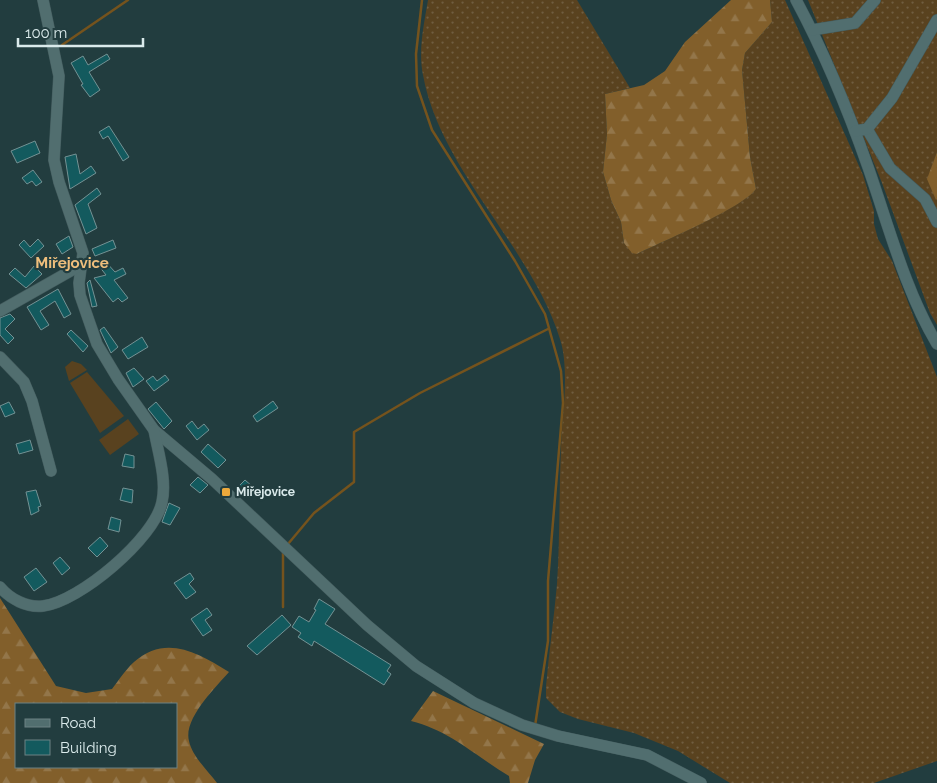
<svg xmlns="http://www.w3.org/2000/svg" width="937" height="783" viewBox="0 0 937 783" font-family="Raleway,sans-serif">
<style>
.grass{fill:url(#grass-dots)}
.forest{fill:url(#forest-firs);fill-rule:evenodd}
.park{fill:#59421f}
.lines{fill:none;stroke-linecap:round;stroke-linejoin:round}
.stream{stroke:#75531d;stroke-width:2.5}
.building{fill:#135a5e;stroke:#749294}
.minor-casing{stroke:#435b5d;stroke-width:12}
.minor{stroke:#516e6f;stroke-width:11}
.poi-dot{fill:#eca93b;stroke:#223d3f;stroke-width:2}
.labels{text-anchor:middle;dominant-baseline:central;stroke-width:4.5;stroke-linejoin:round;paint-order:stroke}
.poi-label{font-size:12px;font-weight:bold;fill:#daeaeb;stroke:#223d3f;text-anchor:start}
.quarter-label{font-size:15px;font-weight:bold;fill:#eebe7c;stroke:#223d3f}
</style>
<defs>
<pattern id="grass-dots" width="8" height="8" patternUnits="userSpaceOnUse" patternTransform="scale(1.25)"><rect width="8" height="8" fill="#59421f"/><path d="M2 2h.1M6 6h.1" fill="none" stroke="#705d40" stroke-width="1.8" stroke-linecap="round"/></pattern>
<pattern id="forest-firs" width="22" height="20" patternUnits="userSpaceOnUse" patternTransform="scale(1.25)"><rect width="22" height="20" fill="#825f2b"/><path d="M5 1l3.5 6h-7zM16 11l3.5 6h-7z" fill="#93764a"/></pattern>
</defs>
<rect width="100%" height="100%" fill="#223d3f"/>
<g class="grass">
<path d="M428,0H577L630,88L605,94L607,134L603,172L611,200L621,222L624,243L637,254C661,242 742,208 756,189L750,157L742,70L745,53L772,22L770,0H785L863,175L874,211V224L878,239L892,261L937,377V761L874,783H730L678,751L634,733L578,719L560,712L546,698V686C549,652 554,618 557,584C560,539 559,493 561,448C562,416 570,370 560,339C532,248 440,170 423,75C418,51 424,24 428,0Z"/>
<path d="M808,0H937V152L928,179L937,199V325L930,313L882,183Z"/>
</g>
<g class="forest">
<path d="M731,0H770L772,22L745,53L742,70L750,157L756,189C743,208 661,242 637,254L632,253L624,243L621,222L611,200L603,172L607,134L605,94L644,85L665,71L685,42Z"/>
<path d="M937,152V199L936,200L927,179Z"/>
<path d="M0,598L56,686L86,693L112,689C119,680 126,669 134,662C166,634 198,653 229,672C216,687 183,719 189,741C192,756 208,771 217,783H0ZM16,704H176V767H16Z"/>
<path d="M433,691L544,744L535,760L528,783H510L509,776C477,757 449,730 411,721Z"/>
</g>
<g class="park">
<path d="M72,361L81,364L87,370L69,381L65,367Z"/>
<path d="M87,372L124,416L100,433L70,383Z"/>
<path d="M128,419L139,434L110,455L99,440Z"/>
</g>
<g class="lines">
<g class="stream">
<path d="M422,0L416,54L417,86L432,130L515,261L545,314L561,371L563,403L548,581V641L535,726"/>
<path d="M62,45L128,0"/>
<path d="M288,544L314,513L354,482V432L420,393L548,329"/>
<path d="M283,607V551"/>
</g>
</g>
<g class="building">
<path d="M107,54L110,59L89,72L100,90L90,97L81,85L83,84L71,63L83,56L88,65Z"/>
<path d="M109,126L129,157L123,161L108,136L103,139L99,132Z"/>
<path d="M35,141L40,153L17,163L11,151Z"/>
<path d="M76,154L80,174L91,166L96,173L70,189L65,157Z"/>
<path d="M33,170L42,182L36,186L32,181L27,184L22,178Z"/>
<path d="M97,188L101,194L88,204L97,228L86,234L75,205Z"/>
<path d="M69,236L73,247L62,254L56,244Z"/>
<path d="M38,239L44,246L31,258L19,245L24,240L30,247Z"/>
<path d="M113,240L116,248L95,256L92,249Z"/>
<path d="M104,260L115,272L123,268L126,274L114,280L128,298L122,302L118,298L113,302L94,278L106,275L99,266Z"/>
<path d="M34,266L42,274L26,288L9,274L15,268L25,277Z"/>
<path d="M90,280L97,306L92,307L87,283Z"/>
<path d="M58,289L71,314L64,318L55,301L40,311L49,325L41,330L27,307Z"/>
<path d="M10,314L15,319L5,329L14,338L8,344L0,335V318Z"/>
<path d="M104,327L118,347L111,353L100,330Z"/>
<path d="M71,330L88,346L83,352L67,334Z"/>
<path d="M142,337L148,347L128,359L122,350Z"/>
<path d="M134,368L144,379L133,387L126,373Z"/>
<path d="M165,375L169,380L154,391L146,381L153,376L157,381Z"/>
<path d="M273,401L278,408L257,422L253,416Z"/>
<path d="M9,402L15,413L5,417L0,406Z"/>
<path d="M156,402L172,421L164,429L148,409Z"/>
<path d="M192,421L198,429L204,424L209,430L197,440L186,426Z"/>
<path d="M30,440L33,450L19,454L16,444Z"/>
<path d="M208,444L226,460L218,468L201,452Z"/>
<path d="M125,454L134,456V468L122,466Z"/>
<path d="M198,477L208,485L200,493L190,485Z"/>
<path d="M245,480L253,487L245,496L236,489Z"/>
<path d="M123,488L133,490L132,503L120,500Z"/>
<path d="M36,490L41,506L38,507L39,511L31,515L26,492Z"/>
<path d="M169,503L180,508L170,525L162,522Z"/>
<path d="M111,517L121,520L119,532L108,529Z"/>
<path d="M100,537L108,546L97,557L88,548Z"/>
<path d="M60,557L70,568L62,575L53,563Z"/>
<path d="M36,568L47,582L34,591L24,577Z"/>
<path d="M190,573L194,579L189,584L196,592L186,599L174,583Z"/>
<path d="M319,599L335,609L325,624L391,665L387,671L391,674L384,685L314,641L312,646L298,637L301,633L292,627L299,616L309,622L316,610L314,609Z"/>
<path d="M207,608L212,615L205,620L212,630L203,636L191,619Z"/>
<path d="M282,615L291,625L257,655L247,646Z"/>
</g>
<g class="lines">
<g class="minor-casing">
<g id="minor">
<path d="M43,0L59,76L54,160L59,182L83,253L79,283L80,295L97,344L118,379L154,430L212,479L367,625L416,666L474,703L522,725L558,736L647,755L701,783"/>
<path d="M796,0C825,54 848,110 868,167C889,227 905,290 937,344"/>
<path d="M812,30L855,23L875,0"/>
<path d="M867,129L890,168L925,199L937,222"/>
<path d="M855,131L867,129L892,98L937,20"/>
<path d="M0,311L81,265"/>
<path d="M0,357L24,382L32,401L51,471"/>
<path d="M0,587C10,599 27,608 43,606C79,602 155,538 162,502C167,480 158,452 154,430"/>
</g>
</g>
<use href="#minor" class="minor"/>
</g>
<rect class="poi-dot" x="221" y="487" width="10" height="10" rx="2.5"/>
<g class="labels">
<g class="poi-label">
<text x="236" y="492">Miřejovice</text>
</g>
<g class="quarter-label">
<text x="72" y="263">Miřejovice</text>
</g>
</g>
<rect x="15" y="703" width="162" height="65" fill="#223d3f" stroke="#6c8284"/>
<rect x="25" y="719" width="25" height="8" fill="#516e6f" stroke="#6c8284"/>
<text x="60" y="728" font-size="15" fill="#daeaeb">Road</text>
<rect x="25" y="740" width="25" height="15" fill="#135a5e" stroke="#6c8284"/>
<text x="60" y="753" font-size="15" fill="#daeaeb">Building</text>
<path d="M18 38v8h125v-8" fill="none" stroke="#daeaeb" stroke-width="2.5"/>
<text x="25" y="38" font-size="15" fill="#daeaeb" stroke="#223d3f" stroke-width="4" paint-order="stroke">100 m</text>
</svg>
